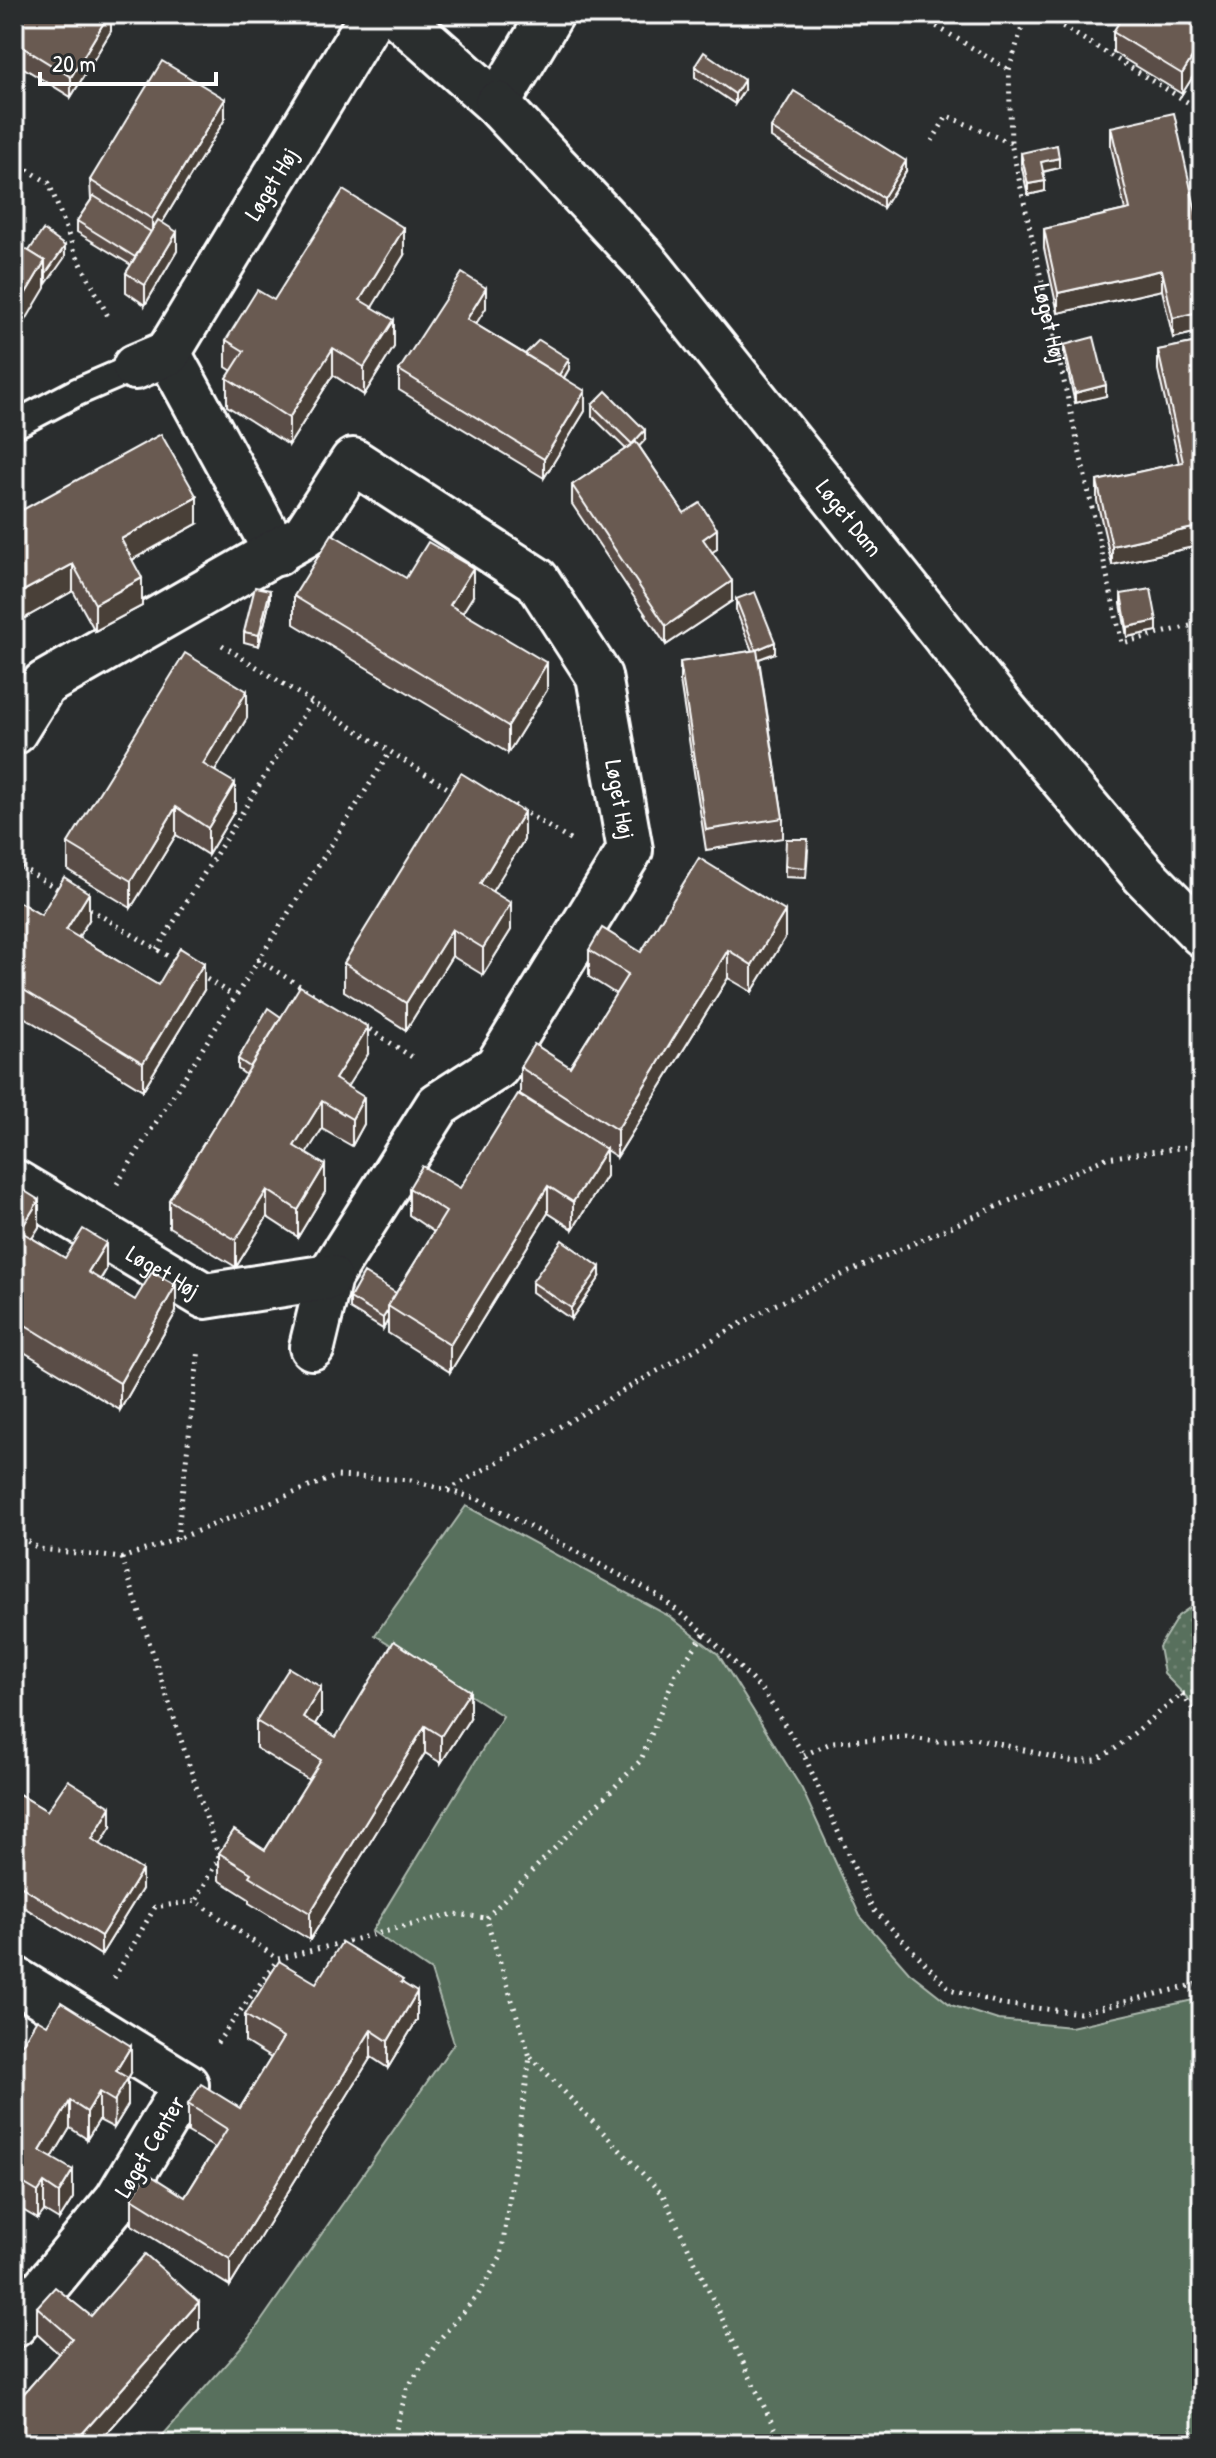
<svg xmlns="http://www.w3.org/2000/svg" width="1216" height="2458" viewBox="0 0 1216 2458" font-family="'Patrick Hand',sans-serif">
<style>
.grass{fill:#59705d;stroke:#acb8ae;stroke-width:2}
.park{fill:url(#park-dots);stroke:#acb8ae;stroke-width:2}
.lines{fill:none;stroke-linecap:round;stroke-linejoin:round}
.service-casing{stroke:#fff;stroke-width:32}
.minor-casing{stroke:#fff;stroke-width:50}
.path{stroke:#fff;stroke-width:5;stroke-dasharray:2 6;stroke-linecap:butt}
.service{stroke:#2a2d2e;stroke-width:26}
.minor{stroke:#2a2d2e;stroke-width:44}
.wall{fill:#5a4d46;stroke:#fff;stroke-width:2}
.shaded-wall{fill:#4a3f39;stroke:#fff;stroke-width:2}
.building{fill:#695a51;stroke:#fff;stroke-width:2}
.labels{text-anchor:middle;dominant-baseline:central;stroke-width:7;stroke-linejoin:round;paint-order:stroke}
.street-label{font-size:24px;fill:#fff;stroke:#2a2d2e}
</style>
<defs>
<pattern id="park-dots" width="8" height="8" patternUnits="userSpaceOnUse" patternTransform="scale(2)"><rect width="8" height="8" fill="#59705d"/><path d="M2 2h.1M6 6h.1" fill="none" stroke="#728575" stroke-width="1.8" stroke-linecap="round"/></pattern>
</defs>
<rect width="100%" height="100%" fill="#2a2d2e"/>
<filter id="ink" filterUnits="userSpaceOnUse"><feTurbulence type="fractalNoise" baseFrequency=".0125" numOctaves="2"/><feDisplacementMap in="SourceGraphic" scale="16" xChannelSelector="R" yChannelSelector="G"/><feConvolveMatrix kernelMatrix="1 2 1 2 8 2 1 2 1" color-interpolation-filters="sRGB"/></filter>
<g filter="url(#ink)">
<path class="grass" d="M466,1506L669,1616L718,1654L802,1789L860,1916L909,1972L951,2005L998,2020L1071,2027L1202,1998V2444H155L250,2337L454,2043L431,1971L372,1931L503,1716L375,1635Z"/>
<path class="park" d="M1202,1599V1713L1164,1674L1159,1647L1178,1616Z"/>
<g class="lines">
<g class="service-casing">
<path id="service" d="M14,425L77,392L135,367"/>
</g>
<g class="minor-casing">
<g id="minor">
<path d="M396,14L497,104L551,14"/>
<path id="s2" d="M497,104L644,260L1000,705L1144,875L1202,934"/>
<path d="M168,353L277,553"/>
<path id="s3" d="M135,367L168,353L373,14"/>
<path id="s4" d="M14,732L44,684L305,535L353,461L537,580L599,676L630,850L497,1067L438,1105L329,1277L312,1347"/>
<path id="s5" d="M14,1182L205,1296L329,1277"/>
<path d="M14,1979L186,2085L117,2200L14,2325"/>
</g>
</g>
<g class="path">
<path d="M916,14L1009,70"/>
<path id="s1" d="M1026,14L1009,70L1011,143L1122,643L1202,623"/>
<path d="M1042,14L1194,106"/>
<path d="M1202,94L1194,106L1202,138"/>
<path d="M932,141L947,116L1011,143"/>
<path d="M14,161L49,183L74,250L110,320"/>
<path d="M222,645L454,792"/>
<path d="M509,809L512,804L573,842"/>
<path d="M14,863L61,891"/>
<path d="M83,905L178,962"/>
<path d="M157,949L311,702"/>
<path d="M257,959L324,1001"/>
<path d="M200,975L234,996"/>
<path d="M363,1025L415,1059"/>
<path d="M117,1184L390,752"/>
<path d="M448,1490L770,1307L1106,1158L1202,1145"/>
<path d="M14,1533L40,1549L122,1558L177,1539L337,1476L411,1480L478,1499L659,1596L705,1633L763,1691L804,1755L872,1908L950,1989L1002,2004L1080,2013L1202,1983"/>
<path d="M177,1539L199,1349"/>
<path d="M122,1558L219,1857L196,1901"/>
<path d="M1182,1694L1202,1722"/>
<path d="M804,1755L833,1742L906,1737L937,1742L974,1738L1074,1762L1096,1760L1116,1748L1182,1694L1202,1692"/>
<path d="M114,1978L155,1907L196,1901L278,1959"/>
<path d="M217,2043L278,1959L454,1914L486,1918"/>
<path d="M531,2057L663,2195L782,2444"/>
<path d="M392,2444L407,2389L438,2341L478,2295L501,2257L530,2057L486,1918L641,1760L675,1675L705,1633"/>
</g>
<use href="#service" class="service"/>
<use href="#minor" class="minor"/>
</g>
<g class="wall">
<path d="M14,14H111V31L71,97L14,62Z"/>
<path d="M1202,14V62L1182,94L1113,52V32Z"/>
<path d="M695,66L744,90L735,104L695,77Z"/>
<path d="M225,119L162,223L177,251L145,305L126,292V273L131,265L77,232V221L91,200L90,180Z"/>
<path d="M1111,127L1202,239V331L1173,338L1162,290L1058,313L1044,248V229L1125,210L1111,146Z"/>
<path d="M771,128L906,171L883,208L771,138Z"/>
<path d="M1021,153L1059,168L1043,172L1045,191L1028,195L1021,164Z"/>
<path d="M404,255L372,307L394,347L364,395L333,375L289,445L227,406V378L232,371L226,367V340L274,300Z"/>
<path d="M486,308L475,324L525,354L569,369L564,378L585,411L544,478L399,390V370Z"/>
<path d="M1202,341V545L1112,565L1097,501V481L1179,463L1158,370V350Z"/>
<path d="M1064,345L1106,396L1075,403L1064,355Z"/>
<path d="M592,405L645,440L639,446L684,513L717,549L712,552L732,601L666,645L572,504V485L626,449L592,416Z"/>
<path d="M14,512L15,514L197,524L132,560L142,606L95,631L73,591L14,624Z"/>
<path d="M406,578L473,596L462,613L547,690L508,753L294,624V596Z"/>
<path d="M1121,594L1157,631L1127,637L1121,604Z"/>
<path d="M736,599L775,653L759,659L783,818V838L706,850L680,681V662L752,651L736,610Z"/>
<path d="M270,600L259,646L244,642V632Z"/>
<path d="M247,718L215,771L235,810L208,855L176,835L131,908L68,870V843Z"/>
<path d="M524,840L492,891L511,930L483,975L452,956L406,1030L344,991V963Z"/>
<path d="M808,850L806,878L785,877V866Z"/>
<path d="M14,899L41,915L89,920L78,937L158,985L204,990L143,1090L14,1011Z"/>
<path d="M785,938L752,992L728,978L617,1157L606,1150V1176L573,1229L548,1213L450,1372L388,1333V1320L383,1329L350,1309V1298L396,1293L434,1232L409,1215V1188H460L584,1135L520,1094V1067H570L616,994L589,977V950L641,952Z"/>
<path d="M281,1017L368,1054L347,1086L364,1124L352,1146L322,1129L306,1153L325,1192L298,1237L267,1217L236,1267L169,1227V1200L246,1075L238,1069V1059Z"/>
<path d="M14,1186L39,1227L32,1238L65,1258L106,1270L101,1279L135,1300L176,1312L120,1410L14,1346Z"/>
<path d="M600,1277L571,1319L532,1292V1282Z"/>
<path d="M321,1714L315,1724L336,1737L470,1718L441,1763L425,1753L310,1940L249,1903V1899L219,1880V1853L265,1850L309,1780L256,1748V1721Z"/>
<path d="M14,1791L47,1811L111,1827L100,1844L142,1889L101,1955L14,1901Z"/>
<path d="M316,1983H403L417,2020L388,2068L371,2057L230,2286L132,2225V2198L185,2197L215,2148L188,2132V2104L240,2108L271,2058L245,2042V2015Z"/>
<path d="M14,2057L131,2073L128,2078V2105L114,2128L99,2120L87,2139L70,2128L52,2158L73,2198L59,2220L44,2211L38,2219L21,2209L14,2221Z"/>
<path d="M37,2307L91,2316L199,2329L97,2444H14V2393L20,2398L59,2354L37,2334Z"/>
</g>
<g class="shaded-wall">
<path d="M109,14H111V31L71,97V77Z"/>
<path d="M1202,42V62L1182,94V74Z"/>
<path d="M744,80V90L735,104V94Z"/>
<path d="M225,99V119L154,236H152V219Z"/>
<path d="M1059,158V168L1041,172V162Z"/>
<path d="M906,161V171L883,208V198Z"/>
<path d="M1045,181V191L1028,195V184Z"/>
<path d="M404,228V255L360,327V300Z"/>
<path d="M177,232V251L145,305V285Z"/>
<path d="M65,246V257L46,284V273Z"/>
<path d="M45,261V288L14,340V313Z"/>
<path d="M1162,270V290L1058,313V293Z"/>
<path d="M486,288V308L467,338V319Z"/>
<path d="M1202,311V331L1173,338V318Z"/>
<path d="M394,320V347L364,395V367Z"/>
<path d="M333,348V375L289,445V418Z"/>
<path d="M569,359V369L557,389V378Z"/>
<path d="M1106,385V396L1075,403V393Z"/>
<path d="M585,391V411L544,478V459Z"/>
<path d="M645,430V440L632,454V444Z"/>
<path d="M197,497V524L121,566V539Z"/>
<path d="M1202,526V545L1112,565V546Z"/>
<path d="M717,529V549L703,558V539Z"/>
<path d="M73,564V591L14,624V596Z"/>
<path d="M473,568V596L450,633V605Z"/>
<path d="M142,578V606L95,631V604Z"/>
<path d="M732,581V601L666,645V626Z"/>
<path d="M270,590V600L259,646V635Z"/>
<path d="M1157,621V631L1127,637V627Z"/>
<path d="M775,642V653L756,660V650Z"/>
<path d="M547,663V690L508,753V726Z"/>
<path d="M247,691V718L203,791V764Z"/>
<path d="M235,783V810L208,855V828Z"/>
<path d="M176,807V835L131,908V881Z"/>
<path d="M524,812V840L480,911V884Z"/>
<path d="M89,893V920L66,957V930Z"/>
<path d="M511,903V930L483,975V948Z"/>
<path d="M785,911V938L752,992V965Z"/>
<path d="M452,929V956L406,1030V1003Z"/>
<path d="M728,950V978L617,1157V1130Z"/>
<path d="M204,963V990L143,1090V1063Z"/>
<path d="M368,1027V1054L335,1106V1079Z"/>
<path d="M364,1097V1124L352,1146V1119Z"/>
<path d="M322,1101V1129L294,1173V1146Z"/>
<path d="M606,1149V1176L573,1229V1202Z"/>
<path d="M325,1165V1192L298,1237V1210Z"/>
<path d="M548,1186V1213L450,1372V1345Z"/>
<path d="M267,1190V1217L236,1267V1240Z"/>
<path d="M39,1200V1227L20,1258V1231Z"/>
<path d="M106,1243V1270L88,1299V1272Z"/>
<path d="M600,1267V1277L571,1319V1308Z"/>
<path d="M176,1285V1312L120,1410V1383Z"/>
<path d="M388,1310V1320L383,1329V1318Z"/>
<path d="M321,1687V1714L303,1744V1717Z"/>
<path d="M470,1691V1718L441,1763V1736Z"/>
<path d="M425,1726V1753L310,1940V1913Z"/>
<path d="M111,1807V1827L92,1858V1839Z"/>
<path d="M142,1870V1889L101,1955V1936Z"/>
<path d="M417,1992V2020L388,2068V2041Z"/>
<path d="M371,2030V2057L230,2286V2259Z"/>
<path d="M131,2046V2073L128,2078V2105L114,2128L116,2071Z"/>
<path d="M99,2092V2120L87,2139V2112Z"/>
<path d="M70,2101V2128L40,2178V2151Z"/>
<path d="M73,2170V2198L59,2220V2193Z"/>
<path d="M21,2182V2209L14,2221V2194Z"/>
<path d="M44,2183V2211L38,2219V2192Z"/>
<path d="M199,2302V2329L97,2444H73Z"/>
</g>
<g class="building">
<path d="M14,14H109L71,77L14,42Z"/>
<path d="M1124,14H1202V42L1182,74L1113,32Z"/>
<path d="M704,52L744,80L735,94L695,66Z"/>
<path d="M162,61L225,99L152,219L90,180Z"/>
<path d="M794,91L906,161L883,198L771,128Z"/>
<path d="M1174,113L1202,239V311L1173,318L1162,270L1058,293L1044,229L1130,209L1111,127Z"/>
<path d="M1057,145L1059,158L1041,162L1045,181L1028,184L1021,153Z"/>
<path d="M343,190L404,228L360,300L394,320L364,367L333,348L289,418L227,378L244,351L226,340L257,290L274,300Z"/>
<path d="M94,196L151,232L135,257L77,221Z"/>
<path d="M158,220L177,232L145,285L126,273Z"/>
<path d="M43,230L65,246L46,273H45V261L29,251Z"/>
<path d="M14,242L45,261L14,313Z"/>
<path d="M462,273L486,288L467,319L585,391L544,459L399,370Z"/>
<path d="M1094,337L1106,385L1075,393L1064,345Z"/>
<path d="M539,340L569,359L559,375L525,354Z"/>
<path d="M1202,341V526L1112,546L1097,481L1183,462L1158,350Z"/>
<path d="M606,391L645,430L632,444L592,405Z"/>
<path d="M161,434L197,497L121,539L142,578L95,604L73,564L14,596V512L15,514Z"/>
<path d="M636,442L684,513L700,503L717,529L703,539L732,581L666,626L572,485Z"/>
<path d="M332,534L406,578L428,542L473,568L450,605L547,663L508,726L294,596Z"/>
<path d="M255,587L270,590L259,635L244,632Z"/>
<path d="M1151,589L1157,621L1127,627L1121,594Z"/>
<path d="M755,592L775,642L756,650L736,599Z"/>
<path d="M757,650L783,818L706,830L680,662Z"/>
<path d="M185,653L247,691L203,764L235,783L208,828L176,807L131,881L68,843Z"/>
<path d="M461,773L524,812L480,884L511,903L483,948L452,929L406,1003L344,963Z"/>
<path d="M786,839H808L806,868L785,866Z"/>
<path d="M699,858L785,911L752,965L728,950L617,1130L520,1067L534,1044L570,1067L628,974L589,950L602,928L641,952Z"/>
<path d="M64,877L89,893L66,930L158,985L180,948L204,963L143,1063L14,984V899L41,915Z"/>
<path d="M300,986L368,1027L335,1079L364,1097L352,1119L322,1101L294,1146L325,1165L298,1210L267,1190L236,1240L169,1200Z"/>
<path d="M268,1008L281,1017L250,1067L238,1059Z"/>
<path d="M518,1094L606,1149L573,1202L548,1186L450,1345L388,1306L446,1212L409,1188L422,1166L460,1188Z"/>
<path d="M15,1185L39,1200L20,1231L65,1258L83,1229L106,1243L88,1272L135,1300L152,1272L176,1285L120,1383L14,1318V1186Z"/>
<path d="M562,1240L600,1267L571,1308L532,1282Z"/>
<path d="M364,1273L396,1293L388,1306V1310L383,1318L350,1298Z"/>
<path d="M394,1641L470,1691L441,1736L425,1726L310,1913L249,1876L251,1873L219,1853L234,1830L265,1850L321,1760L256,1721L289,1668L321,1687L303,1717L336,1737Z"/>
<path d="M68,1780L111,1807L92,1839L142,1870L101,1936L14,1882V1791L47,1811Z"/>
<path d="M342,1942L403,1980L401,1982L417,1992L388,2041L371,2030L230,2259L132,2198L147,2173L185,2197L227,2129L188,2104L201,2084L240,2108L283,2038L245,2015L279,1961L316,1983Z"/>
<path d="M61,2002L131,2046L116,2071L128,2078L114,2101L99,2092L87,2112L70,2101L40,2151L73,2170L59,2193L44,2183L38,2192L21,2182L14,2194V2057L37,2019L47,2025Z"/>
<path d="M145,2254L199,2302L73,2444H27L14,2432V2393L20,2398L72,2338L37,2307L55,2287L91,2316Z"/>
</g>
</g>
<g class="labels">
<g class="street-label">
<text stroke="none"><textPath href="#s3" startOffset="234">Løget Høj</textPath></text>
<text stroke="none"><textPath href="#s1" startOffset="316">Løget Høj</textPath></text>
<text stroke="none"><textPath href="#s2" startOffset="544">Løget Dam</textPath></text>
<text stroke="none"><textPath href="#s4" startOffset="904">Løget Høj</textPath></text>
<text stroke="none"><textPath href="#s5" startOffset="174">Løget Høj</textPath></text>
<text transform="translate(149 2146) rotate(-59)">Løget Center</text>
</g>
</g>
<rect width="1216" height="2458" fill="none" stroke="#2a2d2e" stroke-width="48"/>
<rect x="24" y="24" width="1168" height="2410" fill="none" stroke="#fff" stroke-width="3" filter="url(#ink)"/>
<path d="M40 72v12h176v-12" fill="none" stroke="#ffffff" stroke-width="4"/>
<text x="52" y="72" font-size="24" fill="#ffffff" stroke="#2a2d2e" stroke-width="6" paint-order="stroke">20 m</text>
</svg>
